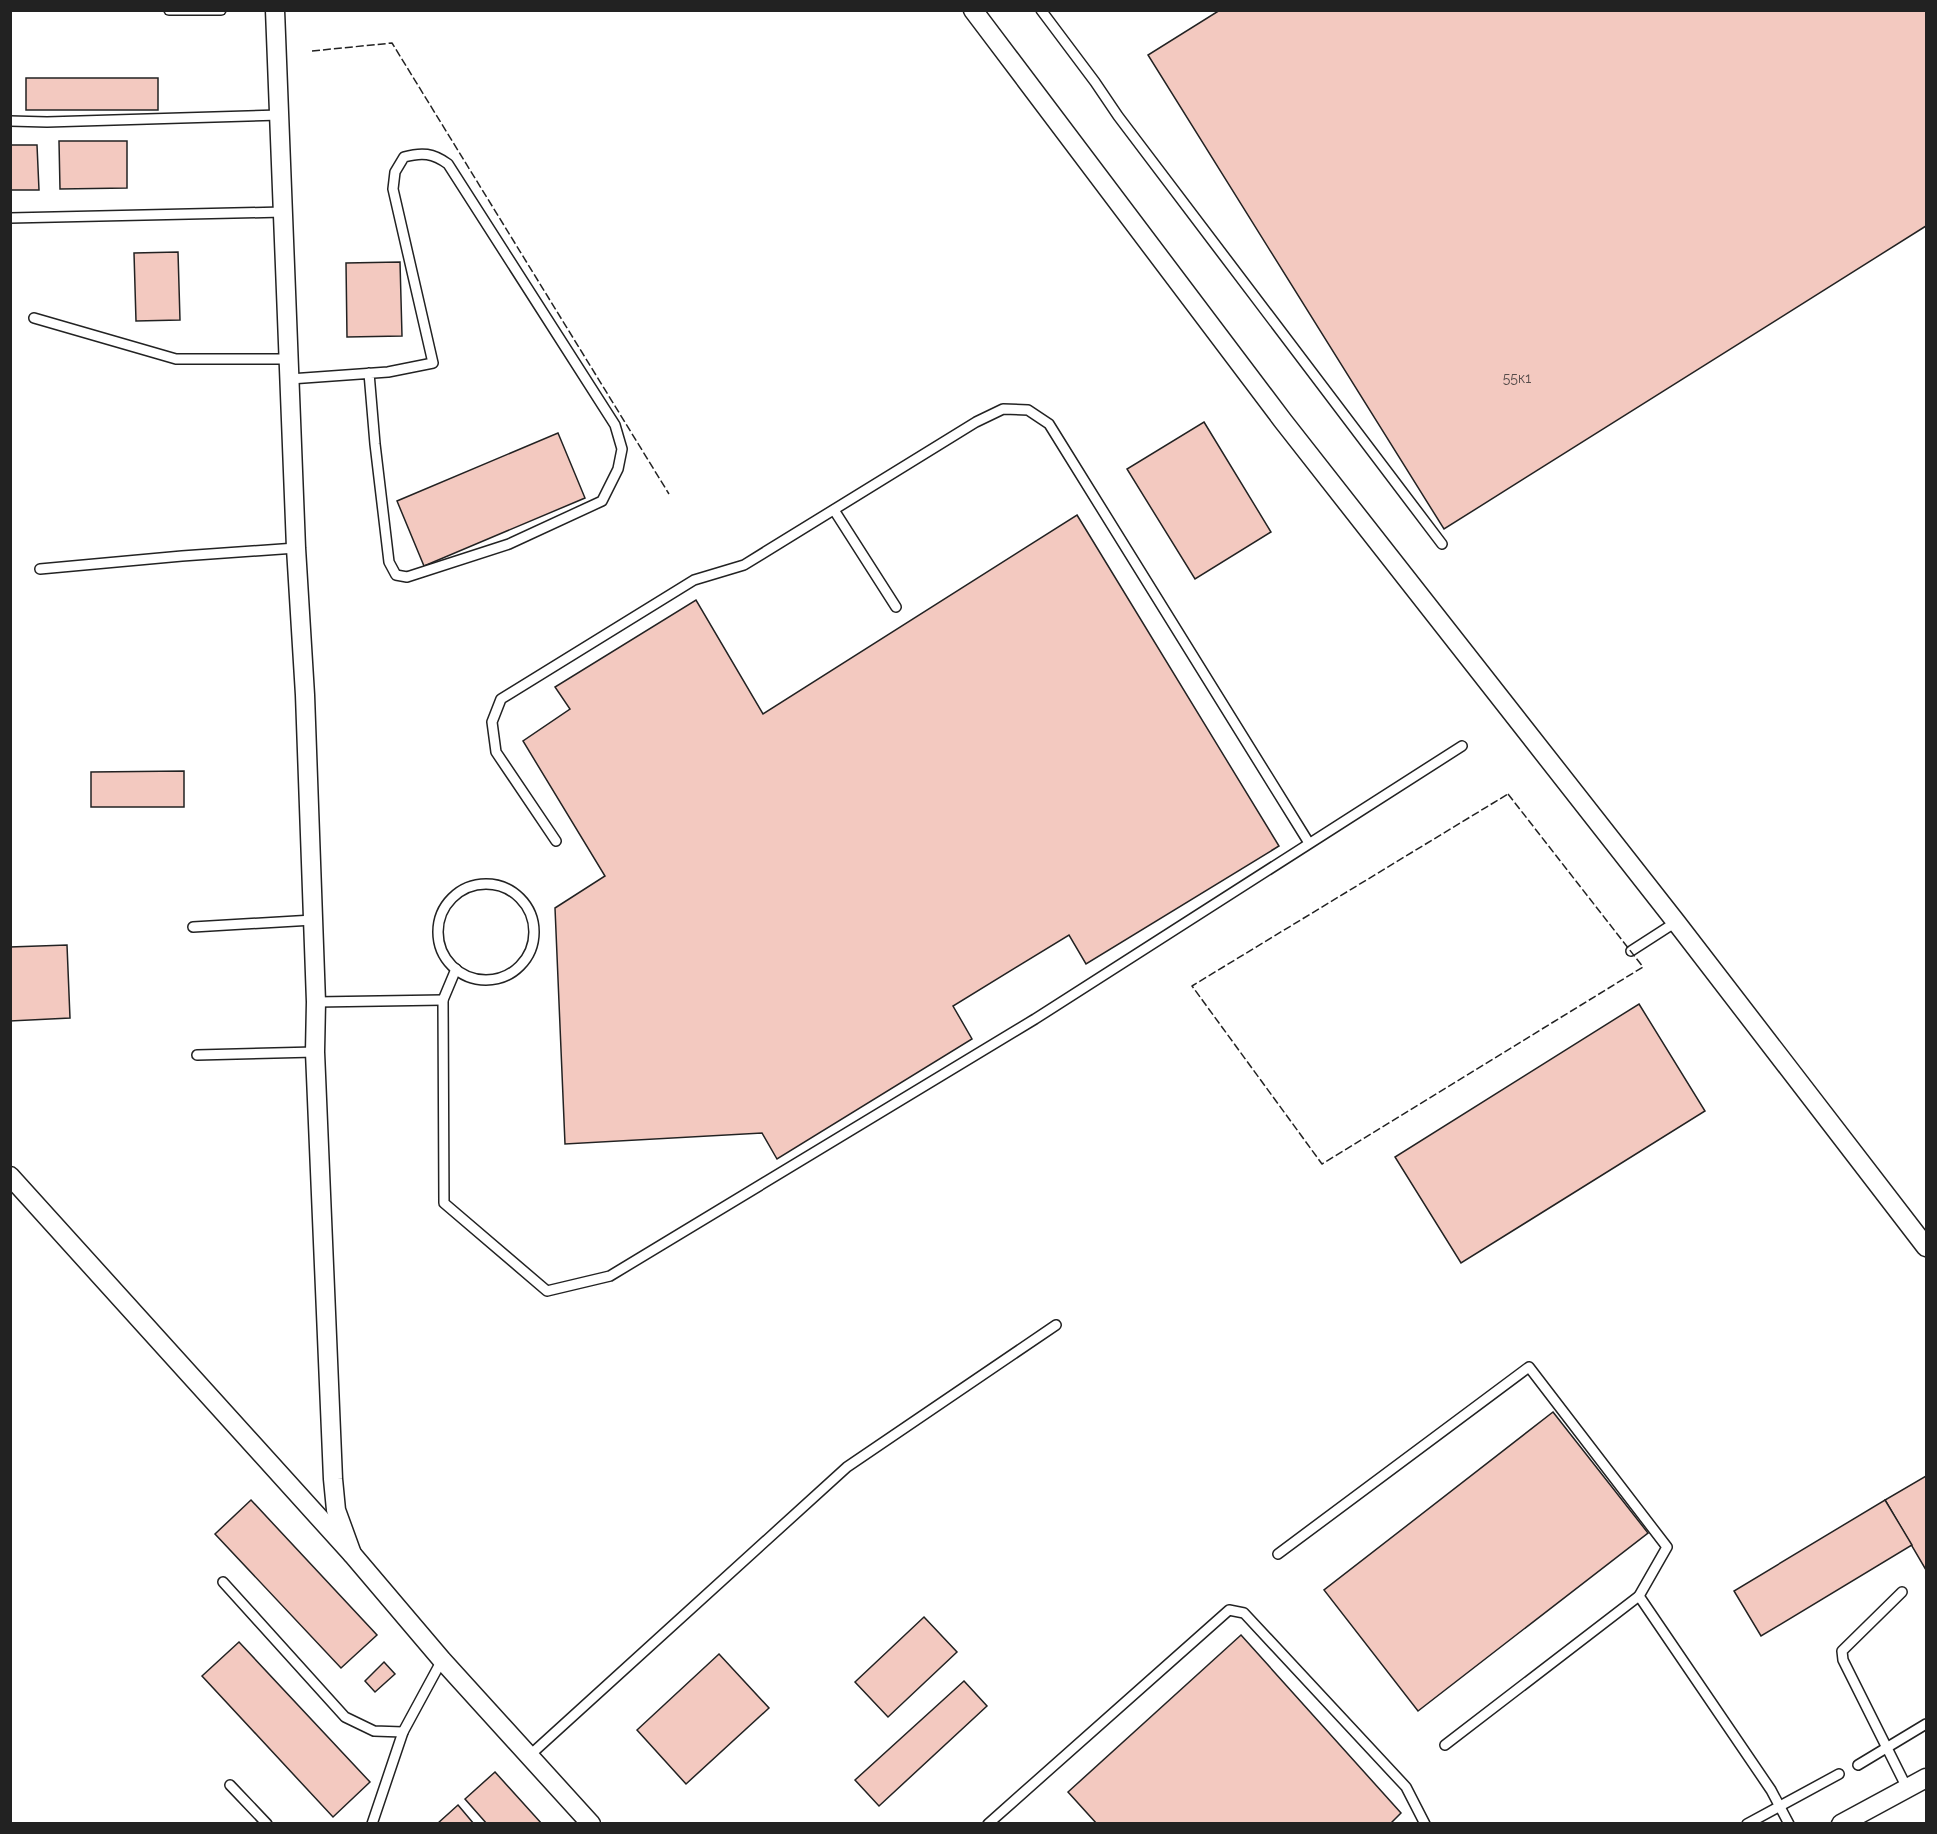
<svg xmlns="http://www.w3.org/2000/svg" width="1937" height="1834" viewBox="0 0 1937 1834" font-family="Raleway,sans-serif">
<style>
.building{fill:#f3c9c0;stroke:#222;stroke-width:1.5}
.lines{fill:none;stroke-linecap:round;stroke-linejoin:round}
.lane-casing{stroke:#222;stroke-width:12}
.street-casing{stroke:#222;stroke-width:21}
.lane{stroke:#fff;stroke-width:9}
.street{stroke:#fff;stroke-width:18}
.fence{stroke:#222;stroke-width:1.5;stroke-dasharray:8 3;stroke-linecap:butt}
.labels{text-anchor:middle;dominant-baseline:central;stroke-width:4.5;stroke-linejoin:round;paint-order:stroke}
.number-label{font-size:14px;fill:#564c4a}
</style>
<rect width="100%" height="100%" fill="#fff"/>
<g class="building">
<path d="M1220,10H1926V226L1444,529L1148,55Z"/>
<rect x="26" y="78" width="132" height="32"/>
<path d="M59,141H127V188L60,189Z"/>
<path d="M10,145H37L39,190H10Z"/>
<path d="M178,252L180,320L136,321L134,253Z"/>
<path d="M400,262L402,336L347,337L346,263Z"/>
<path d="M1204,422L1271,532L1195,579L1127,469Z"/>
<path d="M558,433L585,498L424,566L397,501Z"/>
<path d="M1077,515L1279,846L1086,964L1069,935L953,1006L972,1039L777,1159L762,1133L565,1144L555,908L605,876L523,741L570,709L555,687L696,600L763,714Z"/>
<path d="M184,771V807H91V772Z"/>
<path d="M67,945L70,1018L10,1021V947Z"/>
<path d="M1639,1004L1705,1111L1461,1263L1395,1157Z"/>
<path d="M1553,1412L1648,1533L1418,1711L1324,1590Z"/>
<path d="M1926,1476V1570L1885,1500Z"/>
<path d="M251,1500L377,1635L341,1668L215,1534Z"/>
<path d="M1885,1500L1912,1545L1761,1636L1734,1591Z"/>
<path d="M924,1617L957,1652L888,1717L855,1682Z"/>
<path d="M1241,1635L1401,1813L1390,1824H1097L1068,1792Z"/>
<path d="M239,1642L370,1782L333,1817L202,1676Z"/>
<path d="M719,1654L769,1708L686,1784L637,1730Z"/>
<path d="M384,1662L395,1674L375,1692L365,1681Z"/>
<path d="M964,1681L987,1706L879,1806L855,1780Z"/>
<path d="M495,1772L542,1824H487L465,1799Z"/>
<path d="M458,1805L474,1824H437Z"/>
</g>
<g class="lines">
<g class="lane-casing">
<g id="lane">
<path d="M169,10H221"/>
<path d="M1041,10L1095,82L1118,116L1442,544"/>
<path d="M10,121L47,122L280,115"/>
<path d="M10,218L283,212"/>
<path d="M34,318L176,359H289"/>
<path d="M290,379L388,372L433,363L393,189L395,172L404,157C422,152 433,153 448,164L615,425L622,449L618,469L602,501L509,544L407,577L396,575L389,562L375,444L369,373"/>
<path d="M834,510L896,607"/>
<path d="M40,569L182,556L296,548"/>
<path d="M556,841L496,752L492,722L501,699L694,580L744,565L976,422L1003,409L1028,410L1049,424L1309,843"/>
<circle cx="486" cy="932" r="48"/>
<path d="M193,927L313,920"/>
<path d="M1631,951L1676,922"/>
<path d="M456,969L443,1000L444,1203L547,1291L610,1276L1035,1019L1462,746"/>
<path d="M316,1002L443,1000"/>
<path d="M197,1055L315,1052"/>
<path d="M1278,1554L1529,1367L1667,1547L1639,1596L1445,1745"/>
<path d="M223,1582L345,1717L374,1731L403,1732"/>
<path d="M1902,1592L1842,1651L1843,1660L1907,1788"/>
<path d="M1639,1596L1771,1790L1789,1824"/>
<path d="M529,1756L847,1467L1056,1325"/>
<path d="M1858,1765L1926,1724"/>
<path d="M230,1785L267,1824"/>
<path d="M372,1824L403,1732L442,1660"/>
<path d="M988,1824L1229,1610L1244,1613L1406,1787L1425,1824"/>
<path d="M1747,1824L1839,1774"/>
</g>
</g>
<g class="street-casing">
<g id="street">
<path d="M275,10L296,548L305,695L316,1002L315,1052L333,1479L336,1510L352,1554"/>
<path d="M973,10L1283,421L1676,922L1926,1247"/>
<path d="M10,1176L352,1554L442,1660L591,1824"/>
<path d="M1841,1824L1926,1778"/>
</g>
</g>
<use href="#lane" class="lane"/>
<use href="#street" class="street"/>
<g class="fence">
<path d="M312,51L392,43L669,494"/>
<path d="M1508,794L1643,967L1322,1164L1192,986Z"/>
</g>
</g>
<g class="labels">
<g class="number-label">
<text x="1517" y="378">55к1</text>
</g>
</g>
<rect width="1937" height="1834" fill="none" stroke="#222222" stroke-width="24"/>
</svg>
